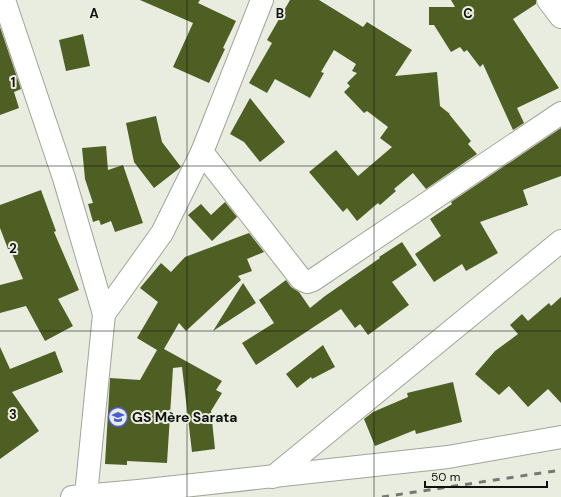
<svg xmlns="http://www.w3.org/2000/svg" width="561" height="497" viewBox="0 0 561 497" font-family="'DM Sans',sans-serif">
<style>
.building{fill:#4f5f24}
.lines{fill:none;stroke-linecap:round;stroke-linejoin:round}
.minor-casing{stroke:#a1a599;stroke-width:24}
.minor{stroke:#fff;stroke-width:22}
.rail{stroke:#767971;stroke-width:3;stroke-dasharray:7 7;stroke-linecap:butt}
.grid{fill:none;stroke:#10110d;stroke-width:1;stroke-opacity:0.55}
.labels{text-anchor:middle;dominant-baseline:central;stroke-width:4;stroke-linejoin:round;paint-order:stroke}
.poi-label{font-size:14px;font-weight:bold;fill:#10110d;stroke:#e8ede0;text-anchor:start}
.grid-label{font-size:13px;text-anchor:middle;font-weight:bold;fill:#10110d;stroke:#e8ede0;stroke-width:4;stroke-linejoin:round;paint-order:stroke}
</style>
<rect width="100%" height="100%" fill="#e8ede0"/>
<g class="building">
<path d="M140,0H200L198,3L236,21L223,48L225,49L209,83L173,67L193,23Z"/>
<path d="M290,0H319L363,27L367,22L412,50L395,76L437,72L440,106L450,114H449L471,141L468,144L477,154L426,189L413,173L394,189L396,191L380,205L378,203L357,221L347,208L343,212L309,172L336,150L358,176L392,147L380,138L388,127L367,111L364,113L344,92L350,86L347,83L357,73L352,71L356,64L334,50L321,72L324,73L310,98L275,79L267,93L249,83L272,43L267,40Z"/>
<path d="M451,0H536V4L513,19L559,88L517,108L524,123L513,130L483,64L480,67L467,50L464,52L460,47L451,52L434,25H429V7H455Z"/>
<path d="M0,27L21,89L14,92L19,108L0,115Z"/>
<path d="M83,34L90,66L66,71L59,40Z"/>
<path d="M250,98L285,142L260,162L244,142L230,134Z"/>
<path d="M156,116L162,142L181,167L154,188L134,162L126,123Z"/>
<path d="M561,128V176L523,190L528,205L480,222L498,253L466,271L462,264L434,282L415,254L441,236L430,219L452,204L451,202Z"/>
<path d="M106,146L108,170L123,165L143,223L115,232L111,221L101,225L99,220L93,222L88,204L93,203L85,179L82,148Z"/>
<path d="M41,190L56,231L54,232L79,290L58,299L73,326L45,341L26,306L0,313V285L23,279L10,249H8L0,228V205Z"/>
<path d="M225,202L237,217L212,241L188,215L201,204L211,215Z"/>
<path d="M249,233L264,252L247,259L252,271L238,276L241,280L186,331L179,323L164,349L222,381L216,390L222,393L211,411L215,449L192,452L182,367L173,368L167,463L127,461V465L105,464L110,378L140,380L157,350L137,338L158,302L140,288L161,263L171,272L185,257Z"/>
<path d="M402,242L417,265L392,282L409,305L368,335L360,324L355,328L341,309L256,365L242,343L274,323L259,300L286,280L291,287L299,292L310,308L325,296L380,258L379,257Z"/>
<path d="M243,283L256,303L213,331Z"/>
<path d="M561,297V403L548,389L528,407L509,386L499,395L475,374L495,351L518,334L510,325L522,314L528,321L549,303L551,306Z"/>
<path d="M323,345L335,367L312,379L311,377L297,388L286,374Z"/>
<path d="M0,347L10,369L55,351L63,372L12,392L39,431L0,459Z"/>
<path d="M453,382L462,422L416,434L415,430L375,446L364,419L373,412L408,397L407,393Z"/>
</g>
<g class="lines">
<g class="minor-casing">
<g id="minor">
<path d="M4,0L64,178L104,314"/>
<path d="M548,0L561,17"/>
<path d="M202,152L301,279L307,282L313,280L561,113"/>
<path d="M273,477L561,241"/>
<path d="M86,495L104,314L162,233L202,152L262,0"/>
<path d="M72,497L138,491L448,457L561,437"/>
</g>
</g>
<use href="#minor" class="minor"/>
<path class="rail" d="M382,497L561,470"/>
</g>
<path class="grid" d="M187,0V497M374,0V497M0,166H561M0,331H561"/>
<defs>
<g id="school-ring" transform="scale(1)"><circle r="9.5" fill="#e8ede0" stroke="#4a5cd1" stroke-width="1.5"/><path d="M0-5L7-2L0 1L-7-2ZM-4 1L0 2.5L4 1V4Q0 6-4 4Z" fill="#4a5cd1"/></g>
</defs>
<g fill-rule="evenodd">
<use href="#school-ring" x="118" y="417"/>
</g>
<g class="labels">
<g class="poi-label">
<text x="132" y="417">GS Mère Sarata</text>
</g>
</g>
<g class="grid-label">
<text x="94" y="18">A</text>
<text x="280" y="18">B</text>
<text x="468" y="18">C</text>
<text x="13" y="87">1</text>
<text x="13" y="253">2</text>
<text x="13" y="419">3</text>
</g>
<path d="M425 481v6h122v-6" fill="none" stroke="#10110d" stroke-width="2"/>
<text x="431" y="481" font-size="12" fill="#10110d" stroke="#e8ede0" stroke-width="3" paint-order="stroke">50 m</text>
</svg>
